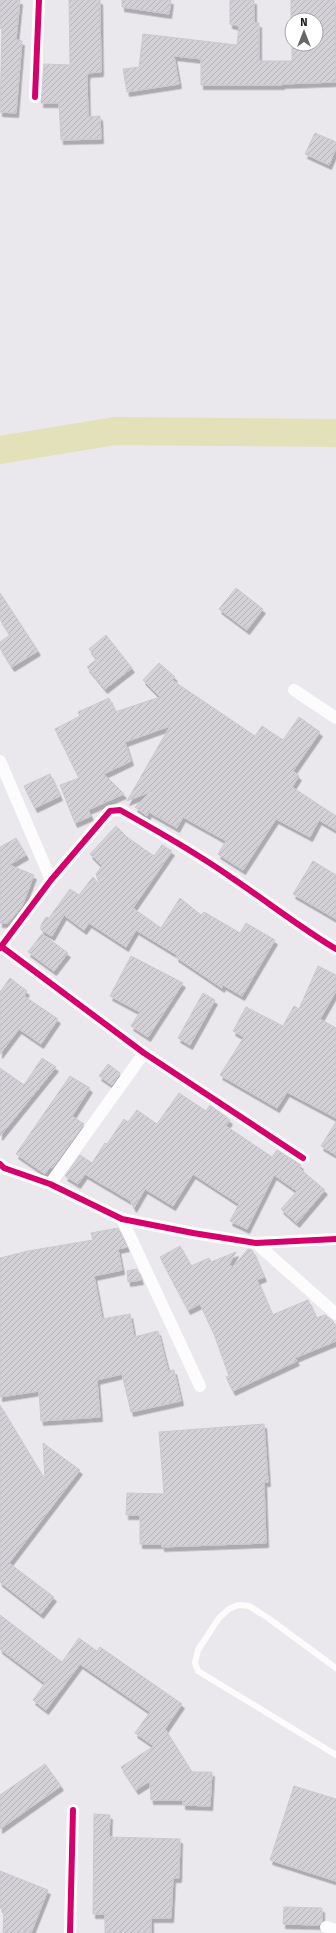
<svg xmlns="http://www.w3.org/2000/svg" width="336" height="1933" viewBox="0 0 336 1933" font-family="'Fira Sans',sans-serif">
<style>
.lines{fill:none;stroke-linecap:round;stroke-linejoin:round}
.river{stroke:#e2e1ba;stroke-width:28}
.building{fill:url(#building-hatch);stroke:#cbc9d0;filter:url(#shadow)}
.service{stroke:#fcfcfc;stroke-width:6}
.minor{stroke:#fcfcfc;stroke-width:12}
.cycleway-casing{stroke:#fff;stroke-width:8}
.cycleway{stroke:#d6006c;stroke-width:6}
</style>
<defs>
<pattern id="building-hatch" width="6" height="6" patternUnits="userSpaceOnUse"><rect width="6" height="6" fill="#d3d1d6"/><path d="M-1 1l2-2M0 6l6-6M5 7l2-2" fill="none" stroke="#b5b3b7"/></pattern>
<filter id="shadow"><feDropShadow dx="2.5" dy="4.5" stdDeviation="0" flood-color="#0004"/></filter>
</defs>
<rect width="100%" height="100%" fill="#eae8ed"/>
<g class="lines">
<path class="river" d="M0,450L115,431L336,433"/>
</g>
<g class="building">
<path d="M0,0H20L16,40L22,41L16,113L0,112L2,29L0,28Z"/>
<path d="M69,0H100L101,72L88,73L87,77L88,117L100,116L101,139L61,140L59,103H41L44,64L70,65Z"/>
<path d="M122,0H171L169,14L122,7Z"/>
<path d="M230,0H254V23H259V61H292V44H316V20H291V0H335L336,82L282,84V85H201V59L174,56L179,84L127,92L123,69L139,67L143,34L237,45L239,26L230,24Z"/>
<path d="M315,133L336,142V148L329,165L305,154Z"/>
<path d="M236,588L263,609L247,630L219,609Z"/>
<path d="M0,593L38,651L12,667L0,648V642L10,635L0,619Z"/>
<path d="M106,635L132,668L105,689L87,667L97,659L89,649Z"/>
<path d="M159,663L175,677L172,680L255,736L262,726L283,740L299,717L320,732L293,771L299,776L292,787L336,816V830L319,820L310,837L276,819L243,870L218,854L226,841L183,817L177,828L149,812L147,816L135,807L150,792L127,801L170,726L125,742L131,761L104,774L124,794L88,810L91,816L75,823L60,785L79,778L55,729L80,716L78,712L109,698L115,712L160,697L143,680Z"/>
<path d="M50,774L60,796L35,808L24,786Z"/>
<path d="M116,826L127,837L154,856L162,845L172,851L133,908L161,928L180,898L201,915L204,912L240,933L246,923L275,940L242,996L223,985L222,988L176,957L177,955L136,930L126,947L89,923L84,930L64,915L52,936L41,930V925L46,917L49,918L70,889L79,895L93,877L100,885L96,874L102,866L90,854Z"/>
<path d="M16,838L26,855L9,865L34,875L22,906L8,923H0V847Z"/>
<path d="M313,861L336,875V919L293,894Z"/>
<path d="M42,934L68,953L54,971L28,952Z"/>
<path d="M131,956L183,983L148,1037L131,1026L140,1012L110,996Z"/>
<path d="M318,966L336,975V991L320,1019L336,1028V1118L287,1092L277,1108L220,1075L244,1037L233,1031L246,1007L283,1026L294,1006L299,1009Z"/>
<path d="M10,978L27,991L24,996L58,1019L41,1044L19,1029L0,1054V992Z"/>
<path d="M203,993L215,1000L190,1045L178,1038Z"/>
<path d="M42,1058L56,1067L0,1136V1068L24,1085Z"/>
<path d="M108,1064L120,1073L112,1085L99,1076Z"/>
<path d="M70,1076L90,1088L72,1116L84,1124L52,1168L50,1167L45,1174L16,1154Z"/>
<path d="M179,1093L206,1111L210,1105L211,1106L230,1120L226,1126L272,1157L277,1150L301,1165L299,1168L325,1190L297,1223L281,1209L297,1191L274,1175L247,1229L230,1221L239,1204L193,1174L173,1206L145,1189L134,1208L128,1196L129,1200L85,1174L78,1184L65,1176L80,1155L92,1163L105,1143L107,1144L124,1119L128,1122L137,1110L157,1124Z"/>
<path d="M336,1122V1155L321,1146Z"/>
<path d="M118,1228L127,1247L118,1249L122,1270L94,1276L102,1319L130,1314L134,1337L158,1331L168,1371L174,1370L181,1401L131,1412L122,1374L97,1380L100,1417L41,1421L39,1391L0,1397V1258L28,1251L93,1240L91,1233Z"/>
<path d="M180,1246L191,1266L209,1258L211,1262L236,1252L229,1265L233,1267L248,1249L252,1250L264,1277L257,1280L272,1315L308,1300L316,1318L325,1315L333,1321L336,1328V1341L295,1358L297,1361L233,1391L226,1377L229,1376L214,1334L200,1304L188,1310L160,1257Z"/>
<path d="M137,1269L141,1280L128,1282L127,1271Z"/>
<path d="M0,1405L45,1480L43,1443L80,1470L9,1563L54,1597L41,1614L0,1582Z"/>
<path d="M264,1424L268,1482H264L266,1543L162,1547V1544H140V1515H126L127,1493L164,1494L159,1432Z"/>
<path d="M0,1615L62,1662L79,1638L97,1651L100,1647L182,1704L165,1729L192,1772H212L210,1806L183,1805V1800H151L150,1781L136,1790L121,1767L154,1746L135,1733L150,1712L80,1664L46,1710L33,1700L45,1683L0,1649Z"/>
<path d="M45,1764L61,1786L0,1829V1795Z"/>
<path d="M294,1786L336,1799V1881L270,1860Z"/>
<path d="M94,1814L110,1815L109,1837L180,1839L179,1878H173L171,1918H151V1933H105V1914H93Z"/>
<path d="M0,1871L48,1890L31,1933H3L4,1909L0,1908Z"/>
<path d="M284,1907L322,1908V1921L319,1925L283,1924Z"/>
</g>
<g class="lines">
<path class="service" d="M336,1668L268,1618L249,1606L238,1605L229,1609L219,1618L198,1650L195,1663L198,1671L336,1755"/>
<g class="minor">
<path d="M35,97L39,0"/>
<path d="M294,690L336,718"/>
<path d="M0,761L51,880"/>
<path d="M2,947L144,1053L303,1158"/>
<path d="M0,948L51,880L110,811L120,810C159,832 198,854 235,880C269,903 301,928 336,949"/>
<path d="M0,1164L4,1168L50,1184L122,1219L193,1233L256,1243L336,1239"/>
<path d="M50,1184L144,1053"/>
<path d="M122,1219L200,1386"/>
<path d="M256,1243L336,1314"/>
<path d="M326,1927L336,1930"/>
<path d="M70,1933L73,1810"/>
</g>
<g class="cycleway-casing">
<g id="cycleway">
<path d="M35,97L39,0"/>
<path d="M2,947L144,1053L303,1158"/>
<path d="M0,948L51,880L110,811L120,810C159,832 198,854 235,880C269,903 301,928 336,949"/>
<path d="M0,1164L4,1168L50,1184L122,1219L193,1233L256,1243L336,1239"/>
<path d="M70,1933L73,1810"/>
</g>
</g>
<use href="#cycleway" class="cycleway"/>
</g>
<g transform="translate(304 32)"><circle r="19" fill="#ffffff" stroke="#a5a5a5"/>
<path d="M0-3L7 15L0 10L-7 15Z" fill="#666567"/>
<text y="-6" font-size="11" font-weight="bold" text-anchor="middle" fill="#1f1f1f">N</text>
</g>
</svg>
